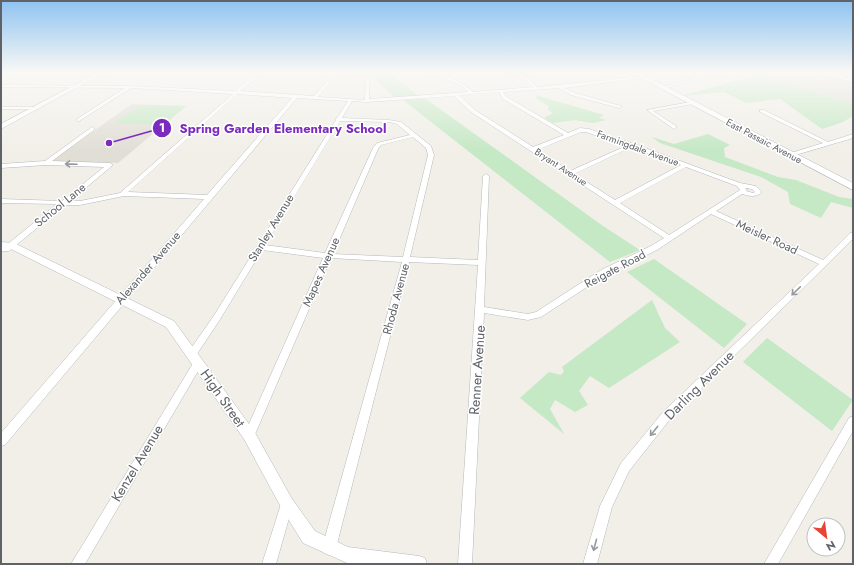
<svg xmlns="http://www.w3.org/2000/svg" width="854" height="565" viewBox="0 0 854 565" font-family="Jost,sans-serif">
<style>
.education{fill:#e1ded6}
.green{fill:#c5e8c5}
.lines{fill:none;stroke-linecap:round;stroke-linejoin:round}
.minor-casing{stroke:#b5b8bc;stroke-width:1}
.tertiary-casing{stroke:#b5b8bc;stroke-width:1}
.secondary-casing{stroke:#b6babf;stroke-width:1}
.motorway-casing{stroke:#f9ab00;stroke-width:1}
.minor{fill:#fff;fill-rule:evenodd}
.tertiary{fill:#fff;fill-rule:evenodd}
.secondary{fill:#fff;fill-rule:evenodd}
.motorway{fill:#fde293;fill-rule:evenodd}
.oneway{stroke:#979a9d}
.labels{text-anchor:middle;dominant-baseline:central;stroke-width:3;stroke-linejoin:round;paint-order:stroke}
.far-street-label{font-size:10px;fill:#5f6368;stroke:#fff}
.street-label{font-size:12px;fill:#5f6368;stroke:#fff}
.near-street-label{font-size:14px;fill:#5f6368;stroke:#fff}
.leader{fill:none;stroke:#7b2cbf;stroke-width:1.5}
.callout-dot{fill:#7b2cbf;stroke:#fff;stroke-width:1.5}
.mark-label{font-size:12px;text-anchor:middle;font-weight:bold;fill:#fff}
.callout-label{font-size:13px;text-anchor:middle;font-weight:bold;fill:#7b2cbf;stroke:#fff;stroke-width:3;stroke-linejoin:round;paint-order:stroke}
</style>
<rect width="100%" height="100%" fill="#f1efe8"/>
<g class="education">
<path d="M766,73L796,76L812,73L853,82V104L758,74Z"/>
<path d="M132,104L186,106L118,163L51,161Z"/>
</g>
<g class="green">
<path d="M364,72H389L419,96L394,97L374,78Z"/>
<path d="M758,74L853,104V116L843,122L822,129L780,99L746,103L724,92L681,96Z"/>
<path d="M536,95L604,115L599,118L606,120L593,123L575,120L553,123L544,118L553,113L548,109L549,106L537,99Z"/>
<path d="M426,99L603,226L640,250L610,262L403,100Z"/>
<path d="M141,105L186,106L164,125L116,123Z"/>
<path d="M708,134L730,145L724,148L725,157L778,177L796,180L839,197L853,199V208L831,202L821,218L790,204L788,192L761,177L660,143L652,137L674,144Z"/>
<path d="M654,259L747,324L724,348L627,272Z"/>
<path d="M652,300L665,328L680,342L609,388L590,376L579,391L588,405L575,412L555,400L550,409L564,434L520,398L549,372L561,375L564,371L562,367Z"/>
<path d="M767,338L853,400L832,431L743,362Z"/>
</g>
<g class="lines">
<g class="minor-casing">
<g id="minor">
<path d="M260,72H265L240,91L314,96L333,74L369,76V99L468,92L462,86L428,72C442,72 463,82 473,92L533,87L524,79L505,72C510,72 514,75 519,75C525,75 531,72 537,72L523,76L526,77L537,87L643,76L642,78L564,88L575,93L621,106V107L619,108L571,95L559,88L503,92L507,97L568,133L580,128L589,129L634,144L740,183L756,186L762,192C755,198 750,196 742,194L716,211L823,260L850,233H853V239L671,418L629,471L612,507L597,564H583L600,506L621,463L663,412L819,264L711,214L657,250L607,274L541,317L528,320L484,313L472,564H458L478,265L409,262L336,548L334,553L329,555L324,553L322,548L402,262L331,258L253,439L249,440L245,439L244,435L323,258L262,250L219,321L195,357L192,358L189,357L187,354L213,317L336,120L335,119L337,118L348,101L297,98L5,445L1,446V433L204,199L124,196L80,205H65L9,251H1V247H4L57,204L1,203V199L62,201L104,167L46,165L1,168V164L45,161L92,127L94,128V130L52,161L110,163L113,165L70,201H80L120,193L233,94L131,88L79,121H77V119L125,88L1,87V85L130,86L235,91ZM334,76L366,78L365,100L318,97ZM499,92L503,99L564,135L533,147L475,110L459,95ZM237,94L292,98L207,195L128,192ZM454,96L471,112L664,238L651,246L601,270L536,312L528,314L484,307L489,176L486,174L483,176L478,260L410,257L434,155L431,146L401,122L389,120L342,118L352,101L367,102ZM340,121L389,122L397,124L410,135L377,143L373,148L325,253L265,245ZM581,132H586L626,146L570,171L537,150ZM413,137L426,148L428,155L403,257L333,254L378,149L381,145ZM631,147L681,165L615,200L574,174ZM686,167L737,186L740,190L669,235L620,203ZM745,188L752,189L755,192L753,193L746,191L747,190Z"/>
<path d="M690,72H696L703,76L719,72H727L662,89L660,88L699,77Z"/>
<path d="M812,72H821L853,80V82Z"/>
<path d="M691,102L693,103V104L653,111L676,126V128L674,129L647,110Z"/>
<path d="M1,107H38L40,108L38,109H1Z"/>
<path d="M760,110H764L828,142L853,134V138L792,156H788V154L823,143L760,112Z"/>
<path d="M198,359L201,360L203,363L201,366L85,564H71L195,360Z"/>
<path d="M853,416V431L778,564H764L849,418Z"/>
<path d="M287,498L291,500L293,504L276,564H262L281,504L283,500Z"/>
</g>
</g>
<g class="tertiary-casing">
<g id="tertiary">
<path d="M99,72H105L1,129V124Z"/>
<path d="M1,242L14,243L174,321L254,431L292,499L315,531L348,547L419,556L425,558L427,564L347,563L303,543L282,509L244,439L166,327L9,248H1Z"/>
</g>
</g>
<g class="secondary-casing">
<path id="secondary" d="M630,72H638L853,183V190Z"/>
</g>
<g class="motorway-casing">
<path id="motorway" d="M840,72H853V76L841,74Z"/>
</g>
<use href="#minor" class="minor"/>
<use href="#tertiary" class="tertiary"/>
<use href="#secondary" class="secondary"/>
<use href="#motorway" class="motorway"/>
</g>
<defs><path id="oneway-shaft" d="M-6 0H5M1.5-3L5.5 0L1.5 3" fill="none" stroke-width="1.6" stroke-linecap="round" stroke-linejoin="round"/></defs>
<g class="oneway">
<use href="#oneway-shaft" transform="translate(71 164) rotate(-178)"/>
<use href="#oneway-shaft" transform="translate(796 291) rotate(136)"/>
<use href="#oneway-shaft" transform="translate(654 431) rotate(129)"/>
<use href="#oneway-shaft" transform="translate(595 545) rotate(105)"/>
</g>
<linearGradient id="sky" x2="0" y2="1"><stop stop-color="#8fc3f1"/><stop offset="0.48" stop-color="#f9f8f5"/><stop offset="1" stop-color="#f9f8f5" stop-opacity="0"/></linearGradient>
<rect width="854" height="151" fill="url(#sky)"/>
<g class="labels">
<g class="far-street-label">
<text transform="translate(764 141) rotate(28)">East Passaic Avenue</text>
<text transform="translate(638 148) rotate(20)">Farmingdale Avenue</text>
<text transform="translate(561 167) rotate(33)">Bryant Avenue</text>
</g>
<g class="street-label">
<text transform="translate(60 205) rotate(-39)">School Lane</text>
<text transform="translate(271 228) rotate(-59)">Stanley Avenue</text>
<text transform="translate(767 237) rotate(25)">Meisler Road</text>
<text transform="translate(148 268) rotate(-49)">Alexander Avenue</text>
<text transform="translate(615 269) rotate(-28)">Reigate Road</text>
<text transform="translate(321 272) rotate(-66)">Mapes Avenue</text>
<text transform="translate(396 299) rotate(-75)">Rhoda Avenue</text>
</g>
<g class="near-street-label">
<text transform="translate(477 370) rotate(-86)">Renner Avenue</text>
<text transform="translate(699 385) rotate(-45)">Darling Avenue</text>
<text transform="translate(223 398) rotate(55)">High Street</text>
<text transform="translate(137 463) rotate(-59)">Kenzel Avenue</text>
</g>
</g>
<path class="leader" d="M109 143L162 128"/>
<g class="callout-dot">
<circle cx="109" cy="143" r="4"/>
<circle cx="162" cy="128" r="10"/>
</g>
<g class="mark-label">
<text x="162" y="132">1</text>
</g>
<g class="callout-label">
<text x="283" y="133">Spring Garden Elementary School</text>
</g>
<rect width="854" height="565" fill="none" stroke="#5f6368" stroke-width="4"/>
<g transform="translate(826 537) rotate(151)"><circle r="19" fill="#ffffff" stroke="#bfc1c3"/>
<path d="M0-3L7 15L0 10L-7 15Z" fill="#ea4335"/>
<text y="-6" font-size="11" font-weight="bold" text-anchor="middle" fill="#5f6368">N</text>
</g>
</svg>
